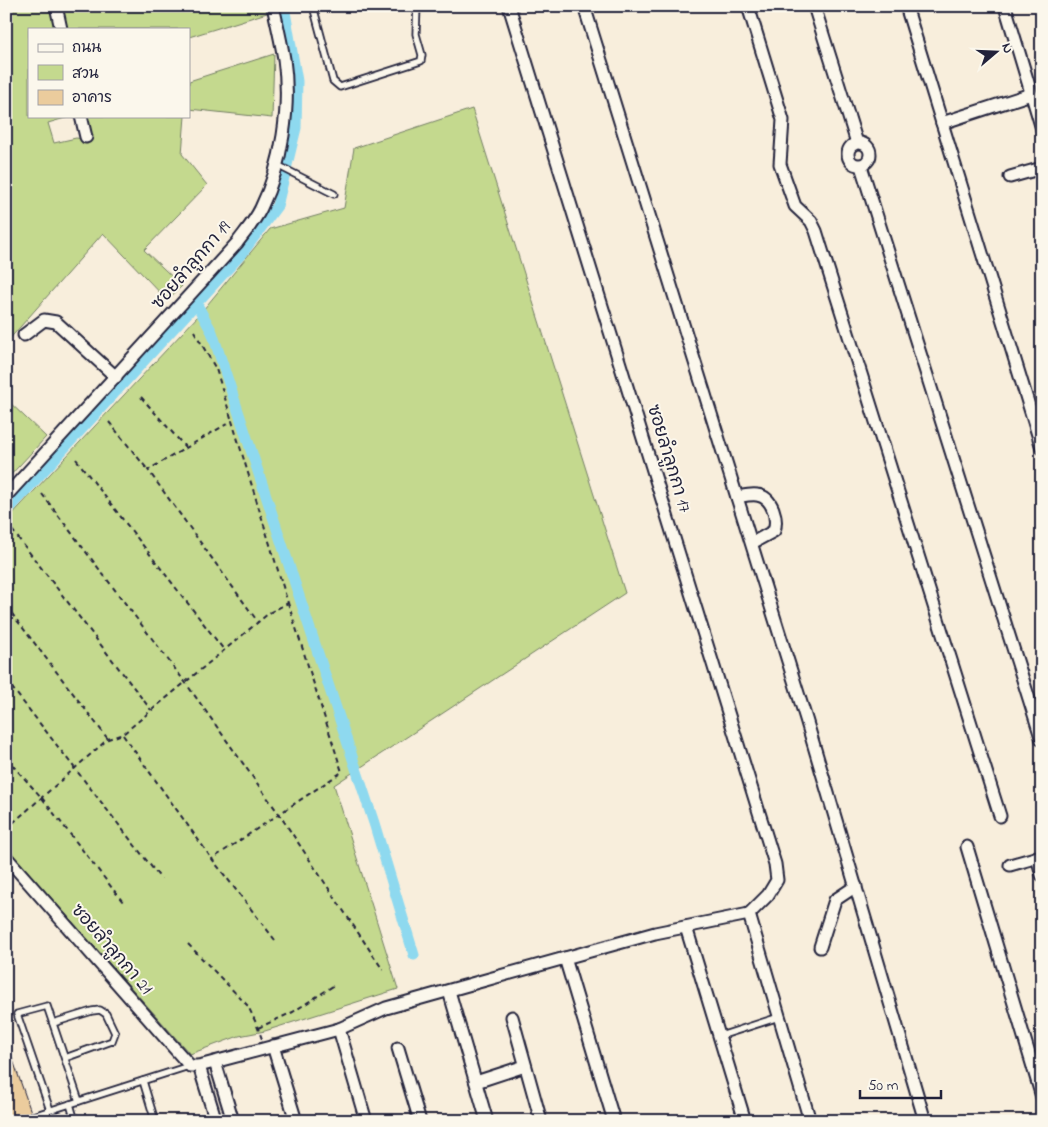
<svg xmlns="http://www.w3.org/2000/svg" width="1048" height="1127" viewBox="0 0 1048 1127" font-family="'Indie Flower','Playpen Sans Thai',sans-serif">
<style>
.green{fill:#c4d98e;stroke:#737e64}
.lines{fill:none;stroke-linecap:round;stroke-linejoin:round}
.canal{stroke:#8ed9ef;stroke-width:11}
.building{fill:#ebcc9d;stroke:#22223b}
.lane-casing{stroke:#22223b;stroke-width:9}
.street-casing{stroke:#22223b;stroke-width:15}
.path{stroke:#22223b;stroke-width:2;stroke-dasharray:5 4;stroke-linecap:butt}
.lane{stroke:#fbf7ec;stroke-width:5.5}
.street{stroke:#fbf7ec;stroke-width:11}
.labels{text-anchor:middle;dominant-baseline:central;stroke-width:4;stroke-linejoin:round;paint-order:stroke}
.street-label{font-size:18px;fill:#22223b;stroke:#fbf7ec}
</style>
<rect width="100%" height="100%" fill="#f8eedc"/>
<filter id="ink" filterUnits="userSpaceOnUse"><feTurbulence type="fractalNoise" baseFrequency=".02" numOctaves="2"/><feDisplacementMap in="SourceGraphic" scale="10" xChannelSelector="R" yChannelSelector="G"/><feConvolveMatrix kernelMatrix="1 2 1 2 8 2 1 2 1" color-interpolation-filters="sRGB"/></filter>
<g filter="url(#ink)">
<g class="green">
<path d="M6,6H52L57,29H29V116H72L48,123L54,143L76,138L84,139V116H185L182,154L207,185L144,250L182,286L167,300L103,233L6,343Z"/>
<path d="M62,6H265L267,13L189,37V29H67Z"/>
<path d="M274,54L272,118L189,109V81Z"/>
<path d="M472,109L625,593L334,785L398,989L265,1031L239,1036L190,1054L6,847V521L198,316L270,229L344,208L354,148Z"/>
<path d="M6,399L46,437L6,480Z"/>
</g>
<g class="lines">
<g class="canal">
<path d="M196,303L212,332L374,823L414,955"/>
<path d="M6,512L243,252L277,206L296,128L297,81L284,6"/>
</g>
</g>
<path class="building" d="M6,1040L31,1112L6,1120Z"/>
<g class="lines">
<g class="lane-casing">
<g id="lane">
<path d="M313,6L333,81L340,87L421,61L422,55L416,34L417,6"/>
<path d="M277,165L334,194"/>
<path d="M53,1023L92,1011L100,1010L106,1014L115,1033L112,1041L65,1058"/>
<path d="M720,1036L779,1017"/>
<path d="M143,1081L155,1121"/>
<path d="M70,1104L75,1121"/>
<path d="M50,1110L17,1014L47,1006L79,1101"/>
<path d="M17,1121L189,1066"/>
<path d="M795,1121L809,1116"/>
</g>
</g>
<g class="street-casing">
<g id="street">
<path d="M56,6L61,29"/>
<path d="M509,6L775,864L777,880L768,895L749,914"/>
<path d="M584,6L806,719L925,1121"/>
<path d="M748,6L783,120L780,164L795,206L811,221L816,231L1000,816"/>
<path d="M814,6L857,143"/>
<path d="M906,6L1042,448"/>
<path d="M1005,6L1042,129"/>
<path d="M81,116L86,137"/>
<path d="M942,123L1031,94"/>
<circle cx="859" cy="154" r="11"/>
<path d="M861,166L1042,740"/>
<path d="M1010,177L1042,168"/>
<path d="M24,335L44,320L56,322L116,377"/>
<path d="M6,496L237,243C245,232 255,221 261,208C282,165 291,107 284,59C281,41 277,24 273,6"/>
<path d="M737,497C743,496 751,494 757,495C773,497 778,519 774,531L752,543"/>
<path d="M967,847L1042,1097"/>
<path d="M6,857L190,1066H199L339,1029L386,1008L482,981L655,933L749,914"/>
<path d="M1037,857L1042,875"/>
<path d="M1010,865L1042,856"/>
<path d="M749,914L810,1121"/>
<path d="M686,927L745,1121"/>
<path d="M820,947L835,900L856,886"/>
<path d="M565,958L614,1121"/>
<path d="M449,991L487,1121"/>
<path d="M512,1017L541,1121"/>
<path d="M339,1029L366,1121"/>
<path d="M273,1046L296,1121"/>
<path d="M398,1048L420,1121"/>
<path d="M215,1062L233,1121"/>
<path d="M199,1066L216,1121"/>
<path d="M476,1082L525,1066"/>
</g>
</g>
<g class="path">
<path d="M194,331L216,369L232,421"/>
<path d="M141,397L186,448"/>
<path d="M109,422L148,470"/>
<path d="M76,459L224,650"/>
<path d="M42,494L185,682L279,814L383,970"/>
<path d="M12,530L151,710"/>
<path d="M6,606L108,739"/>
<path d="M6,680L161,879"/>
<path d="M123,735L212,859"/>
<path d="M6,758L42,798L123,902"/>
<path d="M6,829L108,739L123,734L269,613L288,603L232,421L148,470L258,622"/>
<path d="M275,940L212,859L342,772L288,603"/>
<path d="M188,944L248,1006L256,1023L262,1039"/>
<path d="M258,1028L293,1012L333,986"/>
</g>
<use href="#lane" class="lane"/>
<use href="#street" class="street"/>
</g>
</g>
<g class="labels">
<g class="street-label">
<text transform="translate(192 266) rotate(-49)">ซอยลำลูกกา 19</text>
<text transform="translate(668 459) rotate(73)">ซอยลำลูกกา 17</text>
<text transform="translate(111 950) rotate(49)">ซอยลำลูกกา 21</text>
</g>
</g>
<rect width="1048" height="1127" fill="none" stroke="#fbf7ec" stroke-width="25"/>
<rect x="12" y="12" width="1023" height="1102" fill="none" stroke="#22223b" stroke-width="2" filter="url(#ink)"/>
<rect x="28" y="28" width="162" height="90" fill="#fbf7ec" stroke="#a4a2a5"/>
<rect x="38" y="44" width="25" height="8" fill="#fbf7ec" stroke="#a4a2a5"/>
<text x="72" y="52" font-size="15" fill="#22223b">ถนน</text>
<rect x="38" y="65" width="25" height="15" fill="#c4d98e" stroke="#a4a2a5"/>
<text x="72" y="78" font-size="15" fill="#22223b">สวน</text>
<rect x="38" y="90" width="25" height="15" fill="#ebcc9d" stroke="#a4a2a5"/>
<text x="72" y="102" font-size="15" fill="#22223b">อาคาร</text>
<g transform="translate(996 52) rotate(71)" stroke="#fbf7ec" stroke-width="4" paint-order="stroke">
<path d="M0-4L9 19L0 12L-9 19Z" fill="#22223b"/>
<text y="-8" font-size="14" font-weight="bold" text-anchor="middle" fill="#22223b">N</text>
</g>
<path d="M860 1090v8h81v-8" fill="none" stroke="#22223b" stroke-width="2.5"/>
<text x="868" y="1090" font-size="15" fill="#22223b" stroke="#fbf7ec" stroke-width="4" paint-order="stroke">50 m</text>
</svg>
